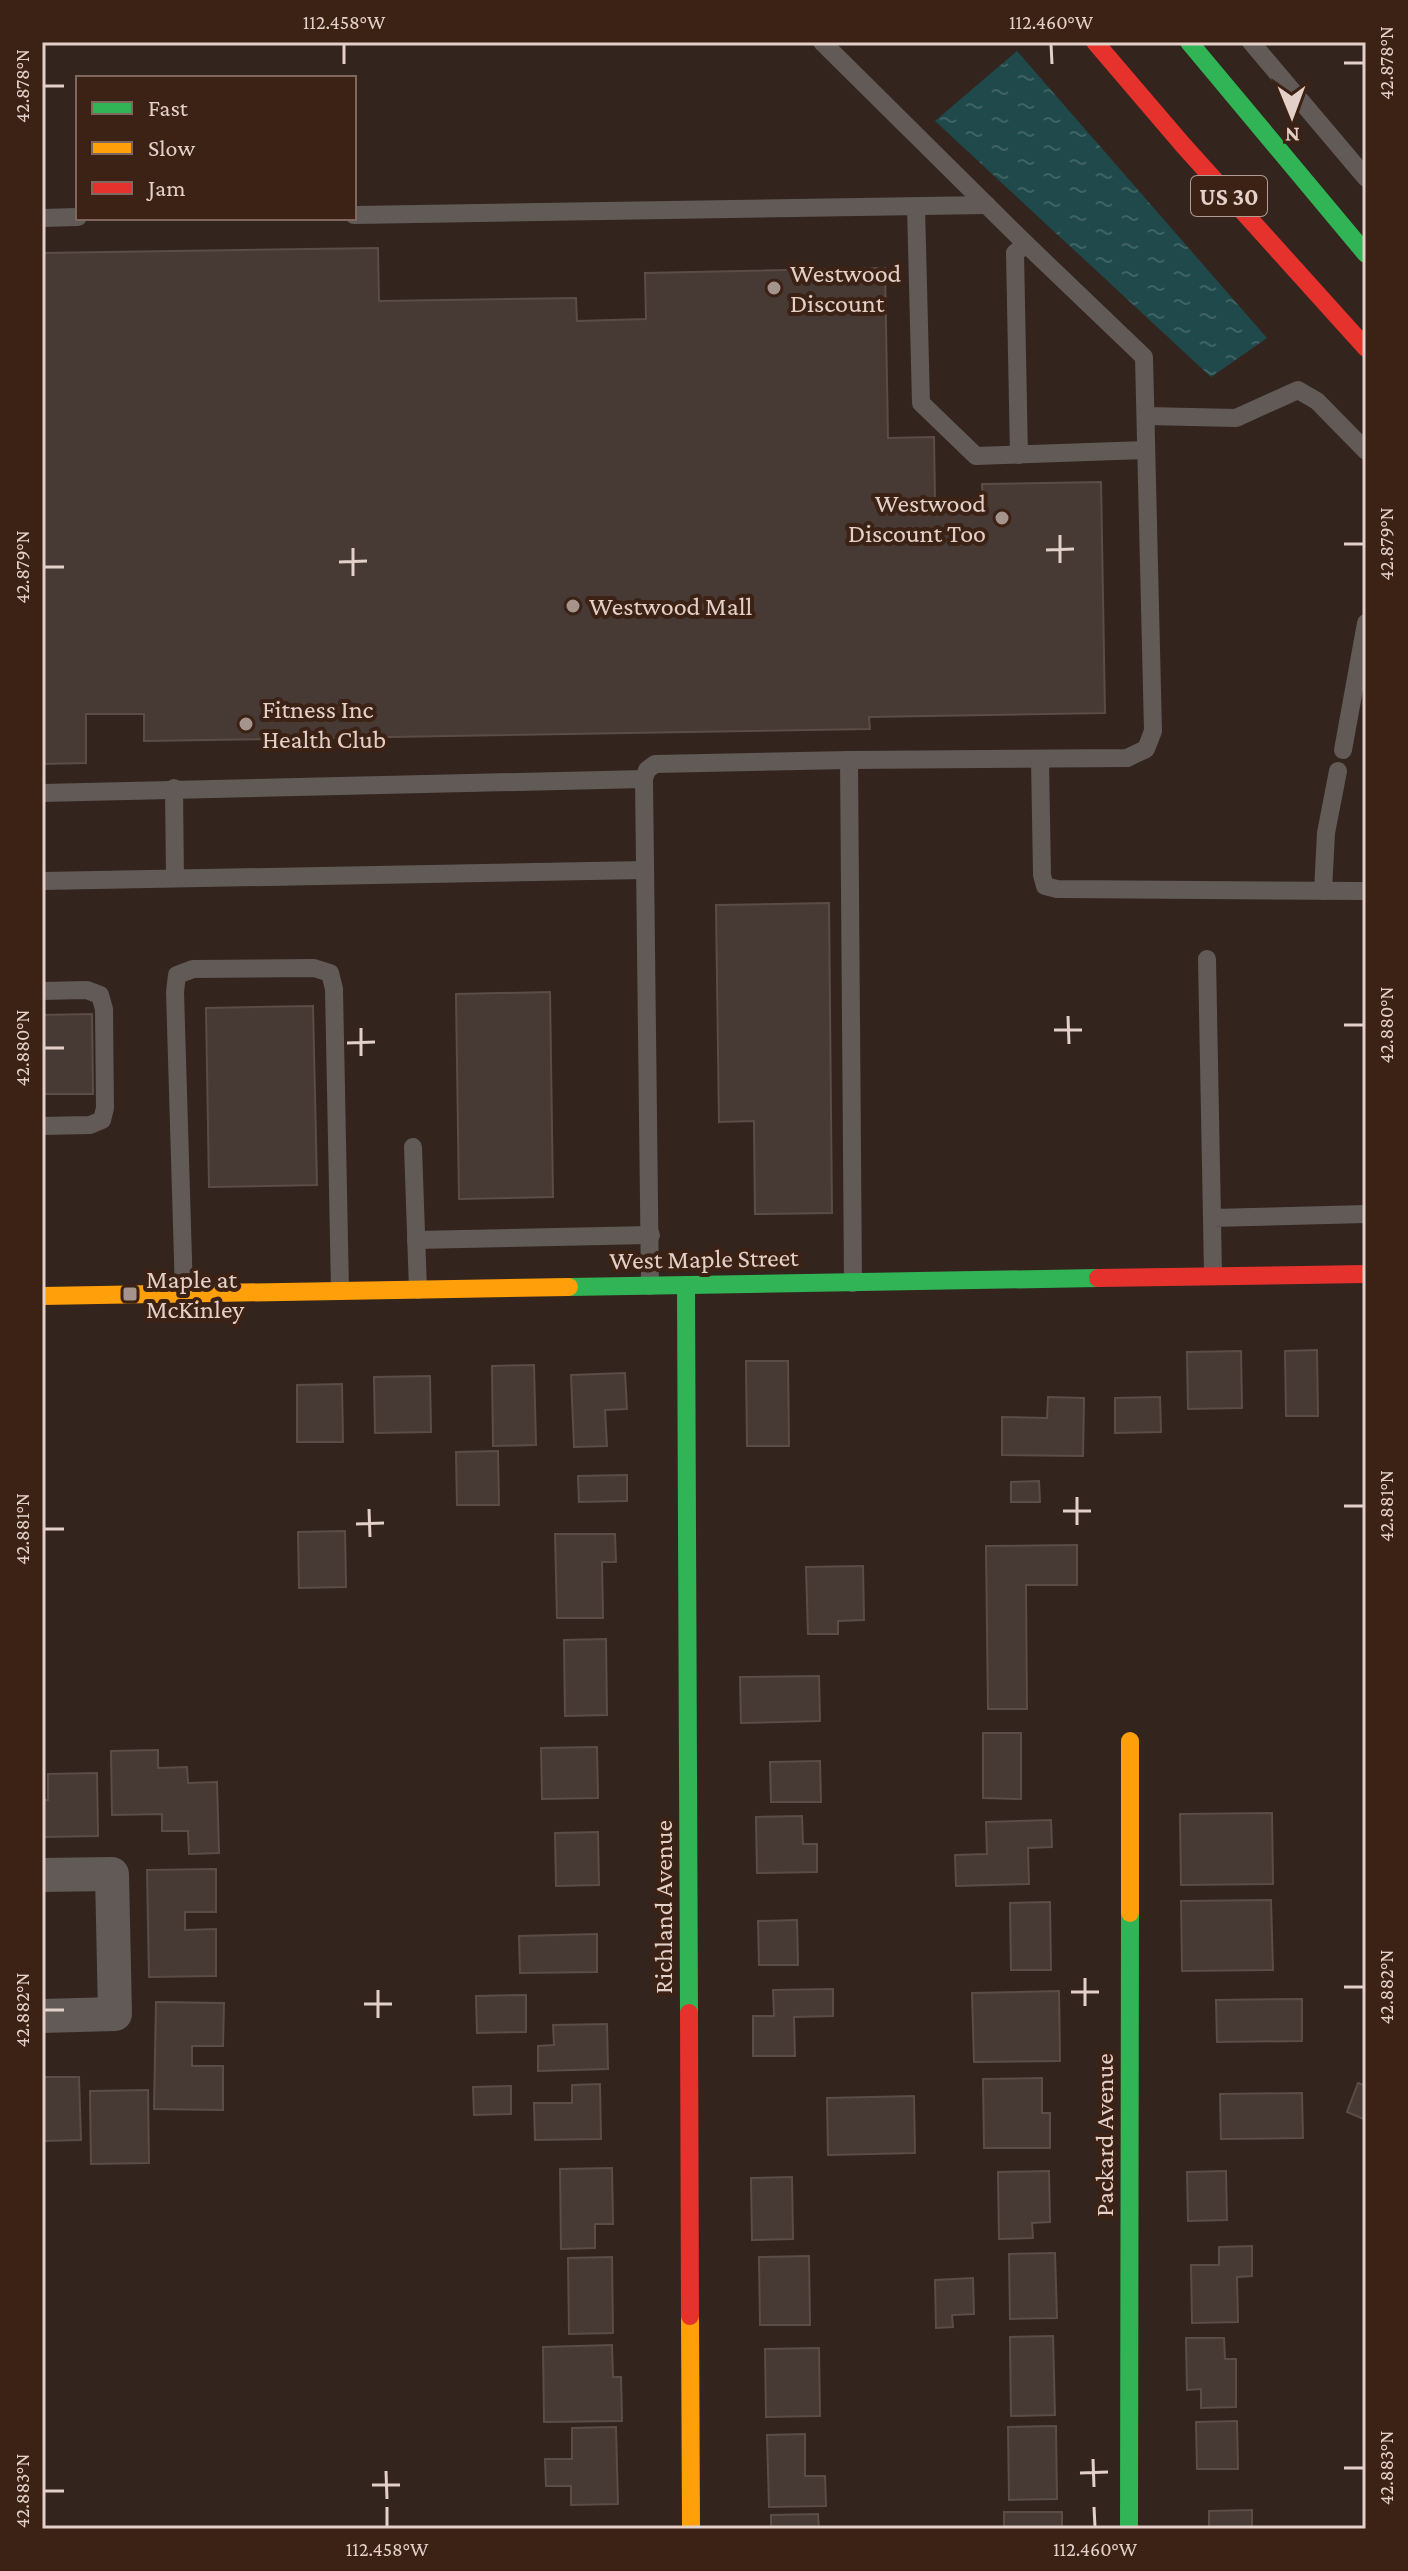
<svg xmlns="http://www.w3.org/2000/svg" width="1408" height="2571" viewBox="0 0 1408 2571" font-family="'Crimson Pro',serif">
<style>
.water{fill:url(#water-ripples)}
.building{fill:#473a35;stroke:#5a4d47;stroke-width:2}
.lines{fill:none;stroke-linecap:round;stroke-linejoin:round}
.lane{stroke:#615a57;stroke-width:18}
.street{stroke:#615a57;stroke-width:34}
.fast{stroke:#30b455;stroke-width:18}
.slow{stroke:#ff9f0a;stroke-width:18}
.jam{stroke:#e5322d;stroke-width:18}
.ticks{fill:none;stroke:#e3d0c8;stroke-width:3}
.poi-dot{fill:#a5948c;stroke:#3c2115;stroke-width:3}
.labels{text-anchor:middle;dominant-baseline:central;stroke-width:8;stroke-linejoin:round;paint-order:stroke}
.shield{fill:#3c2115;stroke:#b19c92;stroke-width:2}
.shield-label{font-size:24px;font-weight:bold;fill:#e3d0c8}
.poi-label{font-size:26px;fill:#e3d0c8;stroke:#3c2115;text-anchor:start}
.street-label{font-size:26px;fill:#e3d0c8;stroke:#3c2115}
.neatline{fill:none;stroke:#e3d0c8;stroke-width:3}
.ticks-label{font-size:20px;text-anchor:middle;fill:#e3d0c8}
</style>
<defs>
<pattern id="water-ripples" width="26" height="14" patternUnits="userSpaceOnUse" patternTransform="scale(2)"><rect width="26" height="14" fill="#1f494b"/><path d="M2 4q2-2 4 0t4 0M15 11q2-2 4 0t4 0" fill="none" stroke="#3f6263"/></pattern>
</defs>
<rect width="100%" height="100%" fill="#33241e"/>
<path class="water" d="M1017,51L1267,338L1211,377L935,121Z"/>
<g class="building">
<path d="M378,248L379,301L576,298L577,321L646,319L645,273L885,268L888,438L934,437L935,500H983L982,484L1101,482L1105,713L869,717L870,729L144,741V714H86V763L42,764V253Z"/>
<path d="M829,903L832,1213L755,1214L754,1121L719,1122L716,905Z"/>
<path d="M550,992L553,1197L459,1199L456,994Z"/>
<path d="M313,1006L317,1185L209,1187L206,1008Z"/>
<path d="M92,1014L93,1094H42V1015Z"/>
<path d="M1317,1350L1318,1416H1286L1285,1351Z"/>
<path d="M1241,1351L1242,1408L1188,1409L1187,1352Z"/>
<path d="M746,1361H788L789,1446H747Z"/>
<path d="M534,1365L536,1445L493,1446L492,1366Z"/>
<path d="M625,1373L627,1409L605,1410L607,1446L574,1447L571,1375Z"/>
<path d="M430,1376L431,1432L375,1433L374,1377Z"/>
<path d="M342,1384L343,1442H297V1385Z"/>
<path d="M1048,1397L1084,1398L1083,1456L1002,1455V1417L1047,1418Z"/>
<path d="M1160,1397L1161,1432L1115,1433V1398Z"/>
<path d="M498,1451L499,1505H457L456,1452Z"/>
<path d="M627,1475V1501L579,1502L578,1476Z"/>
<path d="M1039,1481L1040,1502H1011V1482Z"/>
<path d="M345,1531L346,1587L299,1588L298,1532Z"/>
<path d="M555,1534H615L616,1562H602L603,1618H557Z"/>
<path d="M1077,1545V1585H1026L1027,1709H988L986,1546Z"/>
<path d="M863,1566L864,1620L838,1621V1634H808L806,1567Z"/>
<path d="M606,1639L607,1715L565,1716L564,1640Z"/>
<path d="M819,1676L820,1721L741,1723L740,1677Z"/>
<path d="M983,1733H1021V1799L983,1798Z"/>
<path d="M597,1747L598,1798L542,1799L541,1748Z"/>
<path d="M158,1750V1768L187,1767L188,1783L217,1782L219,1853L189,1854L188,1831H162V1814L112,1815L111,1751Z"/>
<path d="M820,1761L821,1802H771L770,1762Z"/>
<path d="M97,1773L98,1836L42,1837V1800H48V1774Z"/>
<path d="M1272,1813L1273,1884L1181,1885L1180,1814Z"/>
<path d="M802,1816L803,1844H817V1872L757,1873L756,1817Z"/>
<path d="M1051,1820L1052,1847L1028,1848L1029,1884L956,1886L955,1855L987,1854L986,1822Z"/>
<path d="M598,1832L599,1885L556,1886L555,1833Z"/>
<path d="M216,1869V1912H185V1930L216,1929V1976L149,1977L147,1870Z"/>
<path d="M1271,1900L1273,1970L1182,1971L1181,1901Z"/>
<path d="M1050,1902L1051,1970H1011L1010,1903Z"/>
<path d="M797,1920L798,1965H759L758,1921Z"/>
<path d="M597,1934V1972L520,1973L519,1936Z"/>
<path d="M833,1989V2016L794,2017L795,2056H753V2016H774L773,1990Z"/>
<path d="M1059,1991L1060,2061L974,2062L972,1993Z"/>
<path d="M526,1995V2032L477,2033L476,1996Z"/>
<path d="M1302,1999V2041L1217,2042L1216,2000Z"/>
<path d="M156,2002L224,2003L223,2046H192V2066H223V2110L154,2109Z"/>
<path d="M607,2024L608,2069L538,2071V2046L554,2045L553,2025Z"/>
<path d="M42,2077H79L81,2140L42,2141Z"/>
<path d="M1042,2078V2113H1050V2148H984L983,2079Z"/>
<path d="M1358,2083L1366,2086V2120L1347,2112Z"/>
<path d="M600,2084L601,2139L535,2140L534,2103H572V2085Z"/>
<path d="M511,2086V2114L474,2115L473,2087Z"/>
<path d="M148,2090L149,2163L91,2164L90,2091Z"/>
<path d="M1302,2093L1303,2138L1221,2139L1220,2094Z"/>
<path d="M914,2096L915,2153L828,2155L827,2098Z"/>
<path d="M612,2168L613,2224H595V2248L561,2249L560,2169Z"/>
<path d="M1049,2171L1050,2222L1032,2223L1033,2238L999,2239L998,2172Z"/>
<path d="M1226,2171L1227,2220L1188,2221L1187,2172Z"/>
<path d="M792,2177L793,2239L752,2240L751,2178Z"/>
<path d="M1252,2246V2276L1237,2277L1238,2322L1192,2323L1191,2265H1219V2247Z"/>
<path d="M1055,2253L1057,2318L1010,2319L1009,2254Z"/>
<path d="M809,2256L810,2325H760L759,2257Z"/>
<path d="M612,2257L613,2333L569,2334L568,2258Z"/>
<path d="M973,2278L974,2314L952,2315L953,2327L936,2328L935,2280Z"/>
<path d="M1053,2336L1055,2415L1011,2416L1010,2337Z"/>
<path d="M1186,2338H1224L1225,2359H1236V2407L1201,2408V2389L1187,2390Z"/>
<path d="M612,2345L613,2377H621L622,2421L544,2422L543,2347Z"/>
<path d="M819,2348L820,2416L766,2417L765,2349Z"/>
<path d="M1237,2421L1238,2469H1197L1196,2422Z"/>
<path d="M1056,2426L1057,2499L1009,2500L1008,2427Z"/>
<path d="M616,2427L618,2504L571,2505V2486H546L545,2459H572V2428Z"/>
<path d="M805,2434V2476H825L826,2506L769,2507L767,2435Z"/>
<path d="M1252,2510V2529H1209V2511Z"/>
<rect x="1004" y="2512" width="58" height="17"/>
<path d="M818,2514L819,2529H771V2515Z"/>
<rect x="566" y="2527" width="57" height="2"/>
</g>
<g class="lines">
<g class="lane">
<path d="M822,42L1026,244L1144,357L1153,731L1146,749L1127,758L849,760L853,1283"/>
<path d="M1251,42L1366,178"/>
<path d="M916,207L921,403L976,456L1146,450"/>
<path d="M354,215L987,205"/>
<path d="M42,218L78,217"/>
<path d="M1146,416L1236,418L1298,390L1317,401L1366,451"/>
<path d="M1019,455L1015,253L1026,244"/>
<path d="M1343,750L1366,623"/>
<path d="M1040,759L1042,875L1045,886L1057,889L1366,891"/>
<path d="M174,788L175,878"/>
<path d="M42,793L644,779"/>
<path d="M42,881L645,870"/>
<path d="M1323,891L1326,833L1338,771"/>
<path d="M1207,959L1212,1218"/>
<path d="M42,991L87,990L100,995L104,1009L105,1108L102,1120L90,1125L42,1126"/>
<path d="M413,1147L418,1290"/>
<path d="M416,1240L651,1235"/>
<path d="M1213,1276L1212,1218L1366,1214"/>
<path d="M650,1286L644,779L647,770L655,764L849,760"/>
<path d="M184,1293L175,992L177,975L193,969L314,968L330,973L334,989L340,1291"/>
</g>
<path class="street" d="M42,1875L112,1874L115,2014L42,2016"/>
<g class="fast">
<path d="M1189,42L1366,254"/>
<path d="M686,1285L689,2013"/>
<path d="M569,1287L1098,1278"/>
<path d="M1129,2529L1130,1913"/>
</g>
<g class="slow">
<path d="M42,1296L569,1287"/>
<path d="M1130,1913V1741"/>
<path d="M690,2316L691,2529"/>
</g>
<g class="jam">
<path d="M1095,42L1183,145L1366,348"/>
<path d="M1098,1278L1366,1274"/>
<path d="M689,2013L690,2316"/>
</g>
</g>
<path class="ticks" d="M344,44V64M1051,44L1052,64M1344,63H1364M44,86H64M1060,535V563M1344,544H1364M353,548V576M1046,550L1074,549M339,562L367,561M44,567H64M1068,1016L1069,1044M1344,1025H1364M361,1028V1056M1054,1030H1082M347,1043L375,1042M44,1048H64M1077,1497V1525M1344,1506H1364M369,1509L370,1537M1063,1511H1091M356,1524L384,1523M44,1529H64M1085,1978V2006M1344,1987H1364M378,1990V2018M1071,1992H1099M364,2004H392M44,2010H64M1093,2459L1094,2487M1344,2468H1364M386,2471L387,2499M1080,2473L1108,2472M372,2485H400M44,2491H64M387,2507V2527M1094,2507L1095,2527"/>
<g class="poi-dot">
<circle cx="774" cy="288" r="8"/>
<circle cx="1002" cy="518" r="8"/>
<circle cx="573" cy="606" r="8"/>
<circle cx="246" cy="724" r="8"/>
<rect x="122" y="1286" width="16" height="16" rx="4"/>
</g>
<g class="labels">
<rect class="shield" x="1191" y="176" width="76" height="40" rx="6"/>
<g class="shield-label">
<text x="1229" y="196">US 30</text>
</g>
<g class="poi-label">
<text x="790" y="273">Westwood<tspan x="790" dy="30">Discount</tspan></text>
<text x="986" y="503" text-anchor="end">Westwood<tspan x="986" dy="30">Discount Too</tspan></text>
<text x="589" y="606">Westwood Mall</text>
<text x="262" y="709">Fitness Inc<tspan x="262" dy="30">Health Club</tspan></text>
<text x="146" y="1279">Maple at<tspan x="146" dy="30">McKinley</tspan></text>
</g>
<g class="street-label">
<text transform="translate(704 1259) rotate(-1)">West Maple Street</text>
<text transform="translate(663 1907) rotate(-90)">Richland Avenue</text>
<text transform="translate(1104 2135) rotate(-90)">Packard Avenue</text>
</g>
</g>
<rect width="1408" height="2571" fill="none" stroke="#3c2115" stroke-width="88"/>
<rect x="76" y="76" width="280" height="144" fill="#3c2115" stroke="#7f675d" stroke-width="2"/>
<rect x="92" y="102" width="40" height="12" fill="#30b455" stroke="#7f675d" stroke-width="2"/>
<text x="148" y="116" font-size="24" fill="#e3d0c8">Fast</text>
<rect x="92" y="142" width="40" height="12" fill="#ff9f0a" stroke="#7f675d" stroke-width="2"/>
<text x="148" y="156" font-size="24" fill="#e3d0c8">Slow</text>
<rect x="92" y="182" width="40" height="12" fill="#e5322d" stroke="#7f675d" stroke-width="2"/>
<text x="148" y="196" font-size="24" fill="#e3d0c8">Jam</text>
<g transform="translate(1292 116) rotate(179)" stroke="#3c2115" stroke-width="6" paint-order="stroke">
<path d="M0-6L14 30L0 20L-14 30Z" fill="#e3d0c8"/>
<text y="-12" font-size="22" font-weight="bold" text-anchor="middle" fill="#e3d0c8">N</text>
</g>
<rect x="44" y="44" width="1320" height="2483" class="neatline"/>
<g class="ticks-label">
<text x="344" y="29">112.458°W</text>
<text x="1051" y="29">112.460°W</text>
<text transform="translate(1386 63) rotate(-90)" y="7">42.878°N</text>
<text transform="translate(22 86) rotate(-90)" y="7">42.878°N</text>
<text transform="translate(1386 544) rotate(-90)" y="7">42.879°N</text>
<text transform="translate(22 567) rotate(-90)" y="7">42.879°N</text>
<text transform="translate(1386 1025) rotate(-90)" y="7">42.880°N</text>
<text transform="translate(22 1048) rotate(-90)" y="7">42.880°N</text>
<text transform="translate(1386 1506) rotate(-90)" y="7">42.881°N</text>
<text transform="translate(22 1529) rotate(-90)" y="7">42.881°N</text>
<text transform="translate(1386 1987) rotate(-90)" y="7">42.882°N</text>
<text transform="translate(22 2010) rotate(-90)" y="7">42.882°N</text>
<text transform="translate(1386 2468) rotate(-90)" y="7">42.883°N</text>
<text transform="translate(22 2491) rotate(-90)" y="7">42.883°N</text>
<text x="387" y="2556">112.458°W</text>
<text x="1095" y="2556">112.460°W</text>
</g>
</svg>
